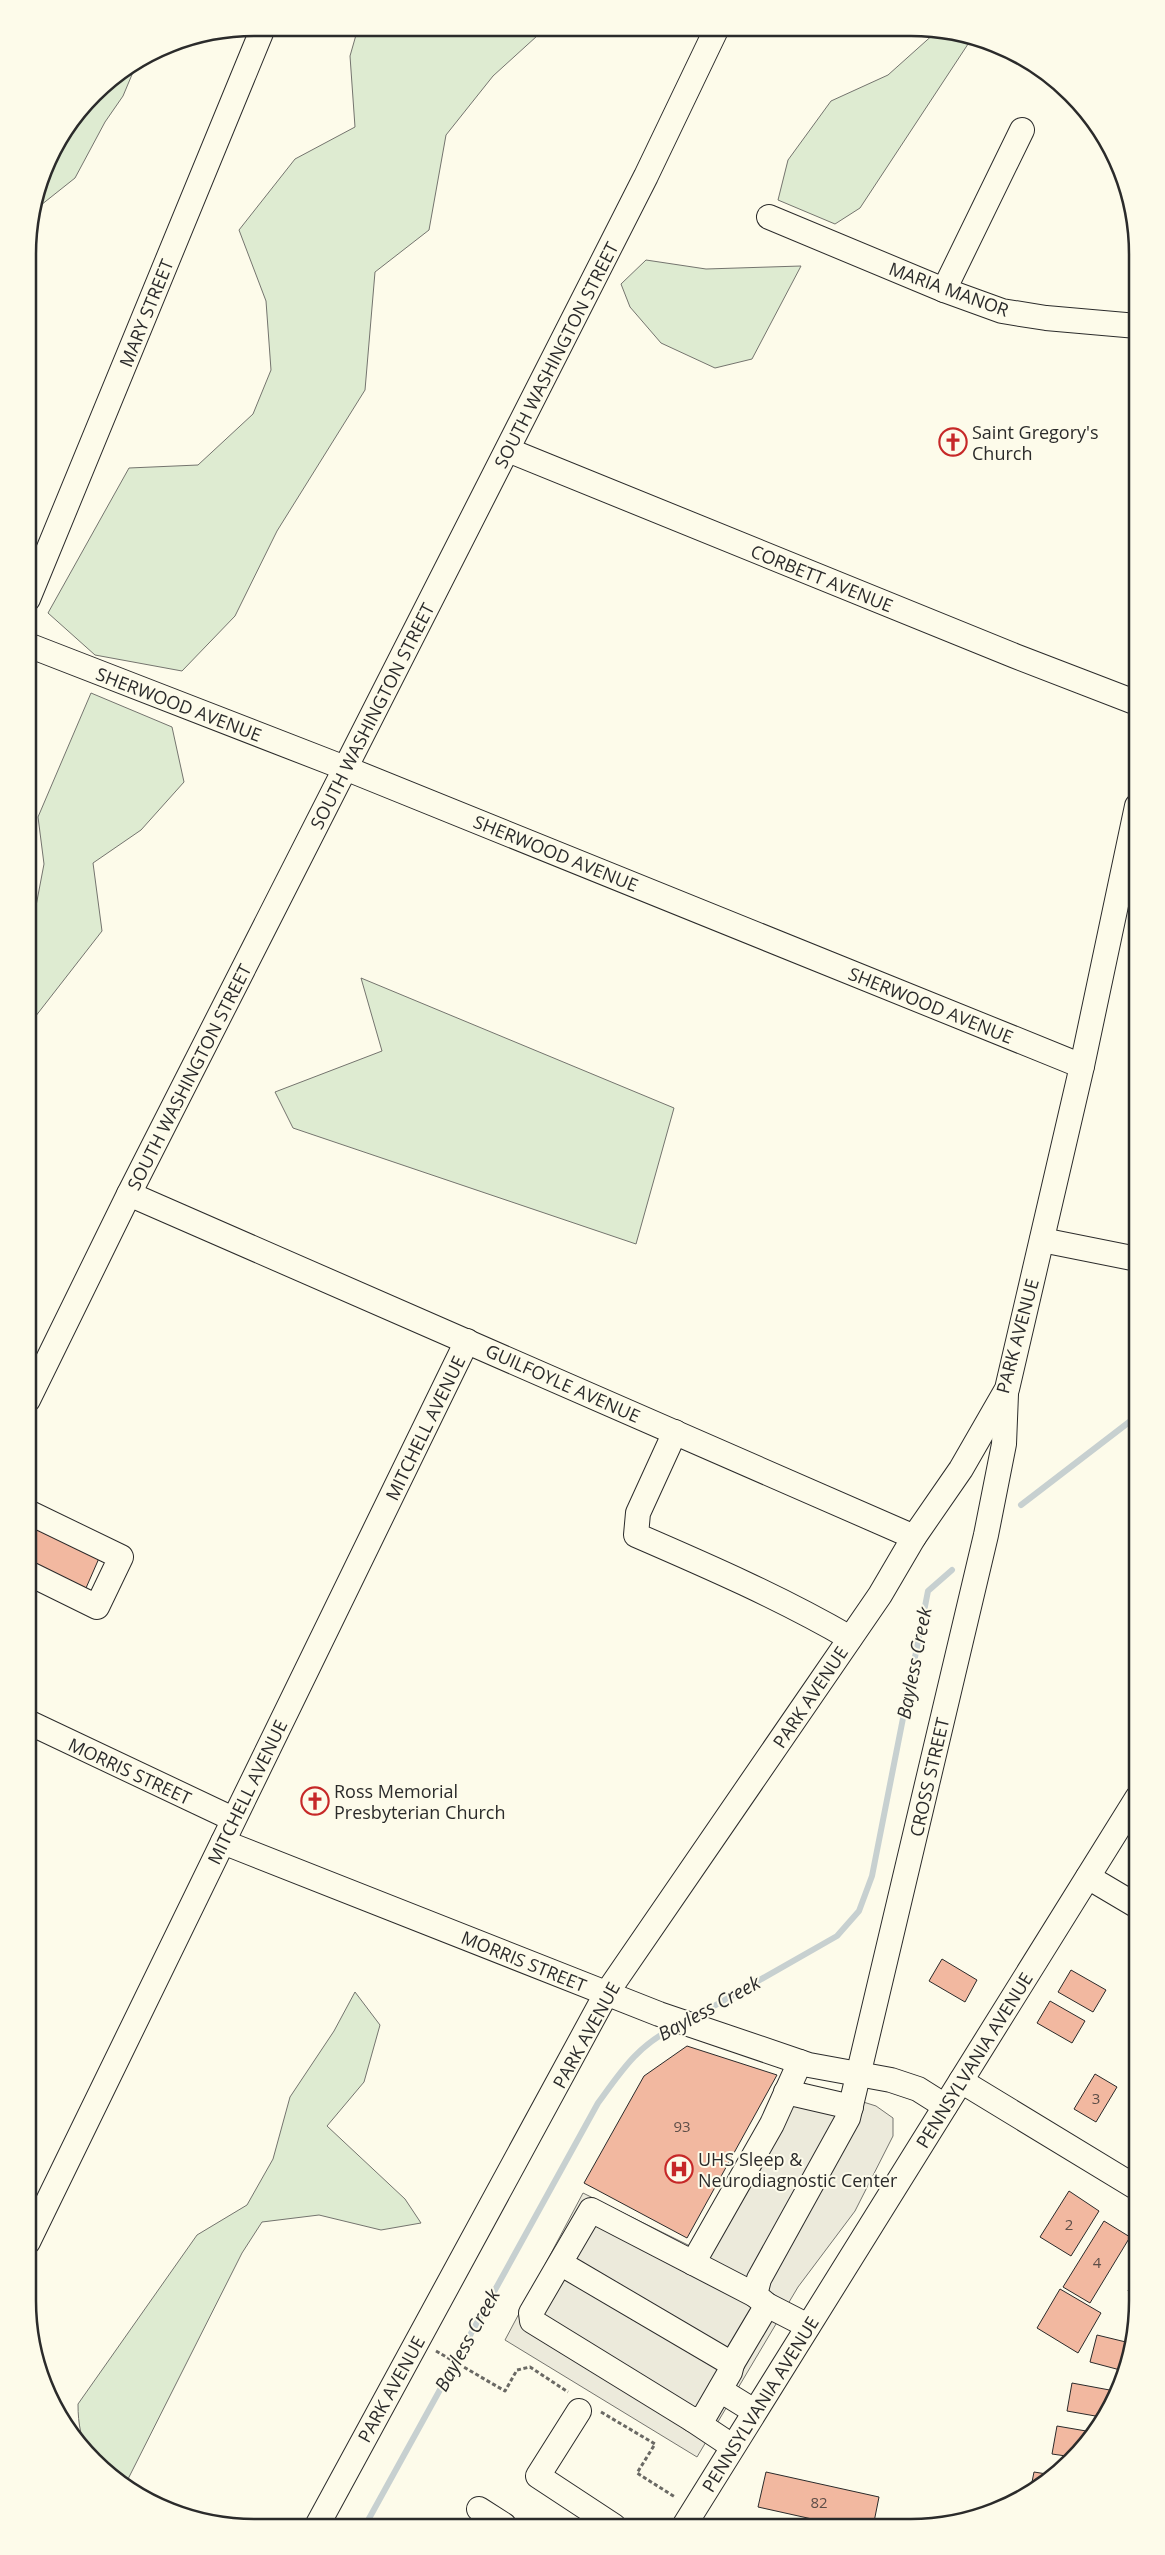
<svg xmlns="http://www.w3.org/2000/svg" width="1165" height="2555" viewBox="0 0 1165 2555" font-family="'Open Sans',sans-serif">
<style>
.green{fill:#deebd1;stroke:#74746e}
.parking{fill:#eceadb;stroke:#74746e}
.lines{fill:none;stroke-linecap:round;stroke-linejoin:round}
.stream{stroke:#c7d0d0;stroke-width:6}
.building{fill:#f2b8a0;stroke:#2b2b2b}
.minor-casing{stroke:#2b2b2b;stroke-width:26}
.path{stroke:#6a6964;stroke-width:3;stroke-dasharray:4 2.5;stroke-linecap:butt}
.minor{stroke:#fdfbea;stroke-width:24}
.labels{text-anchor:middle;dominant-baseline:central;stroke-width:4;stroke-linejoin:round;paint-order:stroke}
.number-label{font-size:15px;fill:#5d4e48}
.street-label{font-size:18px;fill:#2b2b2b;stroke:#fdfbea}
.poi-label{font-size:18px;fill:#2b2b2b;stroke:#fdfbea;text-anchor:start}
.water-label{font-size:19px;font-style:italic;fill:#2b2b2b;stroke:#fdfbea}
.rim{fill:none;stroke:#2b2b2b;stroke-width:2.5}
</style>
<rect width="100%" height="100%" fill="#fdfbea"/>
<g class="green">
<path d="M358,28L539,29L537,36L493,76L446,135L429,230L375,272L365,390L277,531L235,616L182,671L95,655L48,613L129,468L198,465L253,414L271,370L266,301L239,230L295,159L355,127L350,56Z"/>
<path d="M936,32H954L972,38L860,208L835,224L778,200L788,160L831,101L888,75Z"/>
<path d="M136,65L123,96L105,122L75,178L36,209L51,154L105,84Z"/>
<path d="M646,260L706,269L801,266L752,359L715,368L661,343L630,307L621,284Z"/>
<path d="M91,693L172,727L184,782L141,830L93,863L102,931L28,1026V948L44,864L38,817Z"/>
<path d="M361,978L674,1108L636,1244L293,1128L275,1092L382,1051Z"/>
<path d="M355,1992L380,2025L364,2082L327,2126L405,2199L421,2223L381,2230L319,2215L262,2222L242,2253L125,2485C91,2462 78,2446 78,2404L197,2235L247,2205L273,2159L290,2097L334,2031Z"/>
</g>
<path class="parking" d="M784,2077L876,2106L893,2118V2136L855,2211L798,2287L697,2457L505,2340L583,2193L692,2247Z"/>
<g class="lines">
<g class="stream">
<path d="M1021,1505L1137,1416"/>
<path d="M693,2018L837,1936L859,1911L872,1876L928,1591L952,1570"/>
<path d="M366,2524L598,2103C622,2070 637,2046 675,2027"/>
</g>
</g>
<g class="building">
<path d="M28,1523L100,1556L86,1588L28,1561Z"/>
<path d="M942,1959L977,1980L965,2002L929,1981Z"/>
<path d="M1071,1970L1106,1990L1093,2012L1058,1992Z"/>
<path d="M1050,2001L1085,2021L1072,2043L1037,2023Z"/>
<path d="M687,2046L777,2075L687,2238L584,2183L644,2076Z"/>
<path d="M1095,2074L1117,2087L1096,2122L1074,2109Z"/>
<path d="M1069,2191L1099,2211L1071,2256L1040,2237Z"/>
<path d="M1104,2221L1130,2237L1090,2303L1063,2287Z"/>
<path d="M1137,2271V2295L1128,2291Z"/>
<path d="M1060,2289L1101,2313L1078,2353L1037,2328Z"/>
<path d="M1097,2335L1130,2343L1124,2371L1090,2362Z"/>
<path d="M1072,2383L1115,2391L1101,2417L1067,2411Z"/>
<path d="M1057,2426L1092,2432L1081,2450L1073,2457L1052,2454Z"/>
<path d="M766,2472L879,2497L873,2527H848L758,2507Z"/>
<path d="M1034,2472L1053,2475L1030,2492Z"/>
</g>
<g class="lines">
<g class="minor-casing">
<g id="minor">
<path d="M769,217L944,290L1002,311L1046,318L1137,326"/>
<path d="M944,290L1022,130"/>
<path d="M508,450L1015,656L1137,703"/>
<path d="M28,599L263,28"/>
<path d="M28,645L345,768L1082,1066"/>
<path d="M129,1194L914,1537"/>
<path d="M1042,1240L1137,1259"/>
<path d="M28,1400L129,1194L646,176L716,30"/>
<path d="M675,1432L638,1513L636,1535C710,1567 781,1598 850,1638"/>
<path d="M28,1573L97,1607L121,1557L28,1512"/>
<path d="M28,1722L233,1819"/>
<path d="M223,1842L659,2014L809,2065L891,2080L918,2089L945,2106"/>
<path d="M1088,1877L1137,1906"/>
<path d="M961,2081L1137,2188"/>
<path d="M786,2092L851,2107"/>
<path d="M28,2242L467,1341"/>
<path d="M560,2263L531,2313L532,2321L693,2420L704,2417L730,2372L732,2364L560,2263L591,2210L755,2295"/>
<path d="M693,2263L772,2124L800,2062"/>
<path d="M808,2326L767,2305L755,2295L759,2279L848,2118L986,1535L1004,1444L1006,1394"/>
<path d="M732,2364L767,2305"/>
<path d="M720,2390L754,2411"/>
<path d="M579,2411L538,2476L614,2526"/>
<path d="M693,2420L732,2446"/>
<path d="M479,2509L504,2525"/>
<path d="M318,2524L606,1994L880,1595L914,1537L961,1469L1007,1389L1082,1066L1137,806"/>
<path d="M684,2526L1137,1798"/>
</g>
</g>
<g class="path">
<path d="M436,2351L505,2391L517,2370L530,2367L568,2392"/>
<path d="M601,2412L655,2444L637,2473L675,2497"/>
</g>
<use href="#minor" class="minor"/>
</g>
<defs>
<g id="church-ring" transform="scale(1.4375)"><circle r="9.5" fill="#fdfbea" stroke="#c62828" stroke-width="1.5"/><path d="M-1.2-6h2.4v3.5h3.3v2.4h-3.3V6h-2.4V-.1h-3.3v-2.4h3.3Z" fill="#c62828"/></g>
<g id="hospital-ring" transform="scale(1.4375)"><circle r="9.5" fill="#fdfbea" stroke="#c62828" stroke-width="1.5"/><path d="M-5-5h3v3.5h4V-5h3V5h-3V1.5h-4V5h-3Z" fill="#c62828"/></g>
</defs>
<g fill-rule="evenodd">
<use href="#church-ring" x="953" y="442"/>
<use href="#church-ring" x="315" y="1801"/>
<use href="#hospital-ring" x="679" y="2169"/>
</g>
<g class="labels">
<g class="number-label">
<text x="1096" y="2098">3</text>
<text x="682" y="2126">93</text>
<text x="1069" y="2224">2</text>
<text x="1097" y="2262">4</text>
<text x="819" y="2502">82</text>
</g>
<g class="street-label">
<text transform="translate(949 289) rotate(20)">MARIA MANOR</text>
<text transform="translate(146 313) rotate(-68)">MARY STREET</text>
<text transform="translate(556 355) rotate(-63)">SOUTH WASHINGTON STREET</text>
<text transform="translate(822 578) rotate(22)">CORBETT AVENUE</text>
<text transform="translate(179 704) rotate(21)">SHERWOOD AVENUE</text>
<text transform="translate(372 716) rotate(-63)">SOUTH WASHINGTON STREET</text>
<text transform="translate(556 853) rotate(22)">SHERWOOD AVENUE</text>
<text transform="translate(931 1005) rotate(22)">SHERWOOD AVENUE</text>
<text transform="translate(189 1077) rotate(-63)">SOUTH WASHINGTON STREET</text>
<text transform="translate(1017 1336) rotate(-75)">PARK AVENUE</text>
<text transform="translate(563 1383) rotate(24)">GUILFOYLE AVENUE</text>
<text transform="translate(425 1428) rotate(-64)">MITCHELL AVENUE</text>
<text transform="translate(810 1697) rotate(-56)">PARK AVENUE</text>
<text transform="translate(130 1771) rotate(25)">MORRIS STREET</text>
<text transform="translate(929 1777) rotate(-77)">CROSS STREET</text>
<text transform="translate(247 1792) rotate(-64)">MITCHELL AVENUE</text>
<text transform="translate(524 1961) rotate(22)">MORRIS STREET</text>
<text transform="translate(586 2035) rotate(-61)">PARK AVENUE</text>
<text transform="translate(974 2060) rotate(-58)">PENNSYLVANIA AVENUE</text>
<text transform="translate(391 2389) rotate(-61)">PARK AVENUE</text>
<text transform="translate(760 2404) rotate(-58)">PENNSYLVANIA AVENUE</text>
</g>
<g class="poi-label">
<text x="972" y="432">Saint Gregory's<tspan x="972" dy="21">Church</tspan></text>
<text x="334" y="1791">Ross Memorial<tspan x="334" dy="21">Presbyterian Church</tspan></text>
<text x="698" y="2159">UHS Sleep &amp;<tspan x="698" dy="21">Neurodiagnostic Center</tspan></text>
</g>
<g class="water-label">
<text transform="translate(914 1663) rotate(-79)">Bayless Creek</text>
<text transform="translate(709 2008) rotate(-29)">Bayless Creek</text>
<text transform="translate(467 2340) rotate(-61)">Bayless Creek</text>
</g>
</g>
<path d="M0 0H1165V2555H0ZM254 36H911A218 218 0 0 1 1129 254V2301A218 218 0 0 1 911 2519H254A218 218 0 0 1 36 2301V254A218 218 0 0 1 254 36Z" fill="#fdfbea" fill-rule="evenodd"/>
<path class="rim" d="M254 36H911A218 218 0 0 1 1129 254V2301A218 218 0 0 1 911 2519H254A218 218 0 0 1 36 2301V254A218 218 0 0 1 254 36Z"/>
</svg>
